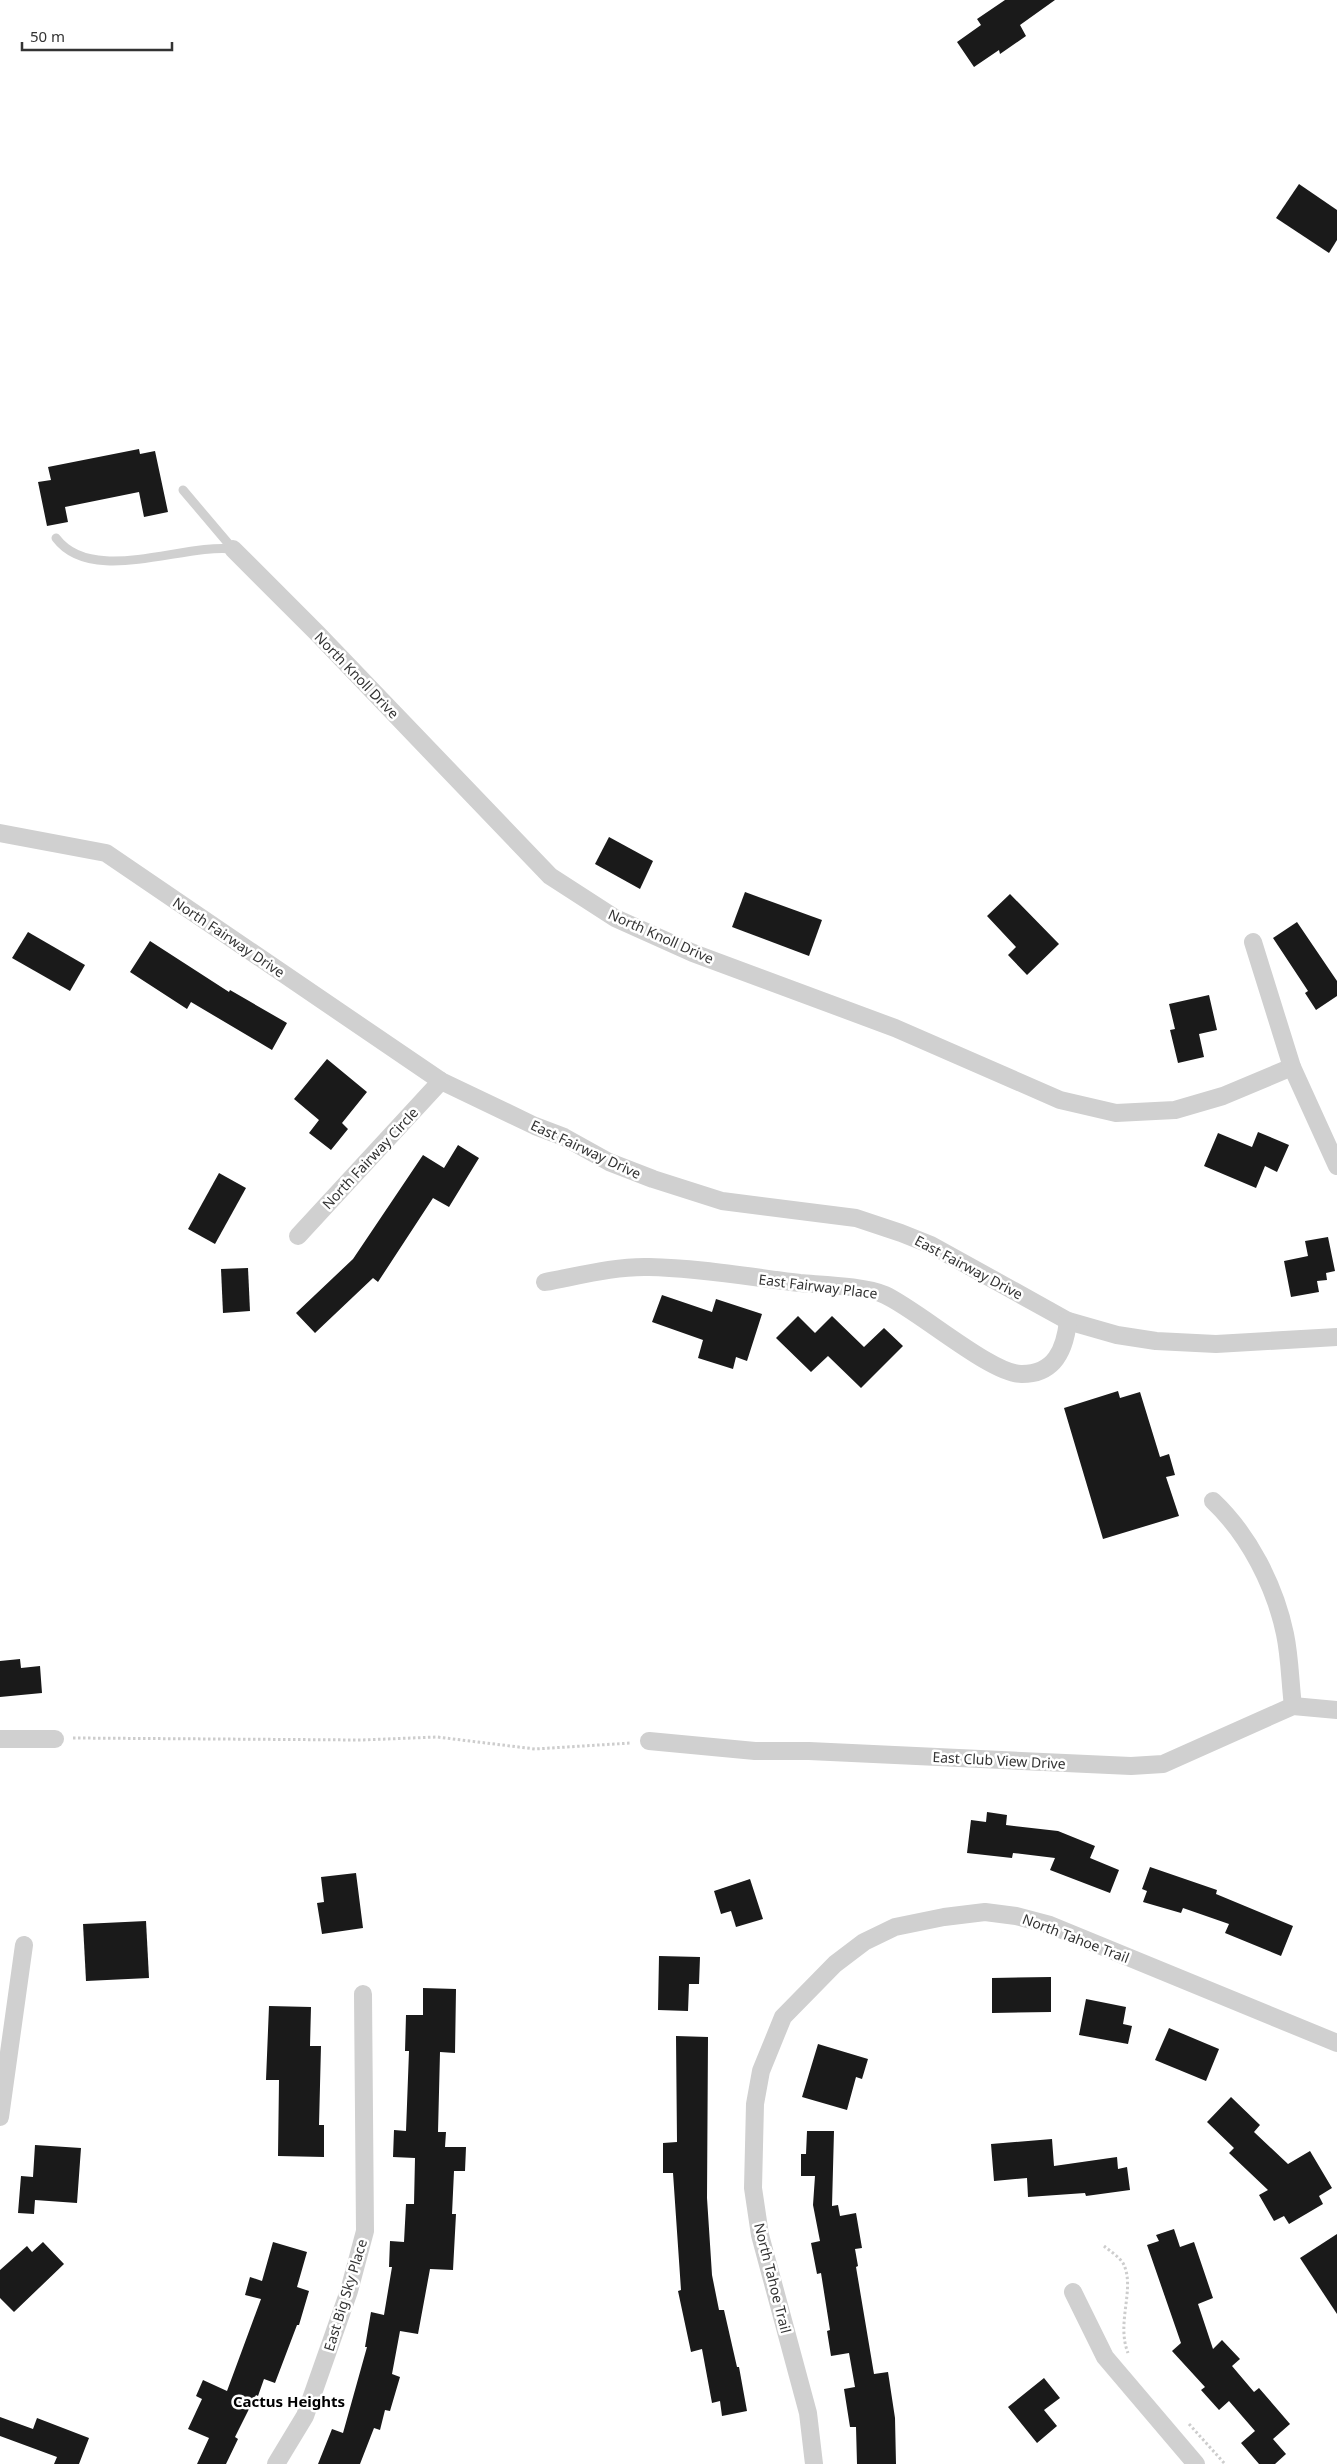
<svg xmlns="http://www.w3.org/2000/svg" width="1337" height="2464" viewBox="0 0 1337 2464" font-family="'Noto Sans',sans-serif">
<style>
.building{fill:#1a1a1a}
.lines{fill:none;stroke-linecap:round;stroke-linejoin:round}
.path{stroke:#cdcdcd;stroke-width:3;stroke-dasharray:2.5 2.5;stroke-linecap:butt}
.lane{stroke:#d0d0d0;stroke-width:9}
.street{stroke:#d0d0d0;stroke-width:18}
.labels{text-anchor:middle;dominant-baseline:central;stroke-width:5;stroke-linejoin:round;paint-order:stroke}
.street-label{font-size:14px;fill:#333;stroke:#fff}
.neighbourhood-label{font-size:15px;font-weight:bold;fill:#000;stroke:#fff}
</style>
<rect width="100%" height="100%" fill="#fff"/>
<g class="building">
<path d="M1005,0H1055L1020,25L1026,36L1000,54L999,50L974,67L957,42L981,25L977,19Z"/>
<path d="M1299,184L1337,210V240L1329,253L1276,218Z"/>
<path d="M139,449L140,454L155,451L168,512L144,517L139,492L65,507L68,522L47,526L38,482L51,480L48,467Z"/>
<path d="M609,837L653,861L640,889L595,864Z"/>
<path d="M745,892L822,920L809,956L732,927Z"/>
<path d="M1010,894L1059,944L1027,975L1008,955L1016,947L987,916Z"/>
<path d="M1297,922L1337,981V996L1316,1010L1305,993L1308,991L1273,938Z"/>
<path d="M28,932L85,965L70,991L12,958Z"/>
<path d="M150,941L229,992L230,990L287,1023L272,1050L191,1002L187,1009L130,972Z"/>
<path d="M1209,995L1217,1030L1199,1034L1204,1057L1178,1063L1170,1030L1175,1029L1169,1004Z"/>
<path d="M327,1059L367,1092L342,1123L348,1129L331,1150L309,1133L319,1120L294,1099Z"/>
<path d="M1258,1132L1289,1145L1277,1172L1265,1166L1256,1188L1204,1166L1218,1133L1252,1147Z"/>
<path d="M458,1145L479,1158L449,1207L433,1198L378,1282L373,1278L315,1333L296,1313L353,1259L423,1155L444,1168Z"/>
<path d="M219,1173L246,1188L215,1244L188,1229Z"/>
<path d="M1328,1237L1335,1271L1326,1273L1327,1280L1317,1281L1319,1292L1291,1297L1284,1261L1308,1256L1305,1241Z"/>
<path d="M248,1268L250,1311L223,1313L221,1269Z"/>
<path d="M662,1295L712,1312L716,1299L762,1314L747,1361L736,1357L733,1369L698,1358L703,1340L652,1322Z"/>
<path d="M798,1316L815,1333L832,1316L864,1347L884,1328L903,1346L861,1388L828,1356L811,1372L776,1338Z"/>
<path d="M1118,1391L1120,1398L1140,1392L1160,1457L1169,1454L1175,1475L1166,1477L1179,1516L1103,1539L1064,1408Z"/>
<path d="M20,1659L21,1668L40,1666L42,1693L0,1697V1661Z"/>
<path d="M987,1812L1007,1815L1006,1825L1058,1831L1095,1846L1090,1858L1119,1870L1110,1893L1050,1870L1055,1858L1013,1853L1012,1858L967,1853L971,1820L986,1822Z"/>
<path d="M1150,1867L1217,1890L1216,1894L1293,1926L1281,1956L1225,1933L1229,1924L1183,1908L1181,1913L1143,1902L1147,1891L1142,1889Z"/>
<path d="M356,1873L363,1928L322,1934L317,1903L324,1902L321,1877Z"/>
<path d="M750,1879L763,1919L736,1927L731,1911L721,1914L714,1891Z"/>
<path d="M146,1921L149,1978L86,1981L83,1924Z"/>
<path d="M659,1956L700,1957L699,1984H689L688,2011L658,2010Z"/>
<path d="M1051,1977V2012L992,2013V1978Z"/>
<path d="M423,1988L456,1989L455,2053L440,2052L438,2132H446L445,2147H466L465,2171H454L452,2214H456L453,2270L430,2269L418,2334L400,2331L392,2374L400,2377L390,2411L385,2410L380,2430L374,2428L360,2464H318L332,2429L343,2433L367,2347H365L371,2312L384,2315L392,2267H389L390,2241L404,2242L406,2204H414L415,2158L393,2157L394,2130L406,2131L409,2051H405L406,2015H423Z"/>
<path d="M1086,1999L1126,2007L1123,2024L1132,2026L1128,2044L1079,2035Z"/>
<path d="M269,2006L311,2007L310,2046H321L319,2125H324V2157L278,2156L279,2080H266Z"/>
<path d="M1169,2028L1219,2049L1206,2081L1155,2060Z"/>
<path d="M676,2036L708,2037L707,2198L712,2275L719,2310H724L737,2367H739L747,2411L722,2416L720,2401L712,2403L702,2349L691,2352L678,2291L681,2290L673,2173H663V2143L677,2142Z"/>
<path d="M818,2044L868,2059L862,2079L856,2077L847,2110L802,2097Z"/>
<path d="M1231,2097L1260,2125L1254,2132L1288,2164L1310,2151L1332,2188L1319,2196L1323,2204L1289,2224L1284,2216L1274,2221L1259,2195L1268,2190L1229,2153L1234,2148L1207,2122Z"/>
<path d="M807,2131H834L832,2206L838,2205L840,2216L856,2213L862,2248L855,2249L858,2266L856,2267L874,2374L888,2372L895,2418L896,2464H857L856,2427H850L844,2389L855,2387L849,2353L831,2356L827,2331L830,2330L821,2273L817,2274L811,2243L820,2241L813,2205L815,2176H801V2154H806Z"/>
<path d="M1052,2139L1054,2166L1117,2157L1118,2169L1127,2167L1130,2190L1086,2196L1085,2193L1028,2197L1027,2178L994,2181L991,2144Z"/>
<path d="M35,2145L81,2148L77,2203L35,2200L34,2214L18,2213L21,2176L33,2177Z"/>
<path d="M1174,2229L1180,2247L1194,2242L1213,2298L1198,2304L1213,2349L1222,2340L1240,2359L1232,2366L1254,2392L1259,2388L1290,2424L1273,2439L1286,2454L1275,2464H1259L1241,2443L1255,2431L1229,2401L1219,2410L1201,2390L1205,2387L1172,2351L1181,2343L1147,2245L1159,2241L1156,2235Z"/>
<path d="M1337,2234V2314L1300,2258Z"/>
<path d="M43,2242L64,2264L14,2312L0,2298V2270L27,2246L32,2252Z"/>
<path d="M273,2242L307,2252L297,2287L309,2291L299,2325H297L275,2383L264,2379L258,2396L256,2395L235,2437L238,2439L226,2464H197L209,2438L188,2429L202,2399L196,2396L203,2380L227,2391L261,2299L245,2295L250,2277L262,2281Z"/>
<path d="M1044,2378L1060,2398L1044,2410L1057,2426L1037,2443L1008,2407Z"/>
<path d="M0,2417L33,2429L37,2418L89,2438L79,2464H54L57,2457L0,2436Z"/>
</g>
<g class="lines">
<g class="path">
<path d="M73,1738L361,1740L437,1737L535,1749L631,1743"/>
<path d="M1104,2246C1110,2251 1121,2258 1124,2265C1135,2290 1116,2323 1128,2353"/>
<path d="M1189,2424L1225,2464"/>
</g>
<g class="lane">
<path d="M183,490L233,549"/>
<path d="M56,538C92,586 183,543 233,549"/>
</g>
<g class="street">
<path d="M233,549L317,633L550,876L615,918L693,953L895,1028L1060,1100L1116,1113L1175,1110L1223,1096L1292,1067"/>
<path d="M0,833L106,853L441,1081L535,1126L564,1137L609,1162L653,1179L722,1201L856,1218L901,1233L931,1245L1068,1321L1117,1335L1156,1341L1216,1344L1337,1337"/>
<path d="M1253,942L1292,1067L1337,1166"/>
<path d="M298,1236L441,1081"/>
<path d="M545,1282C578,1276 615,1266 649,1267C699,1268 750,1277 800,1283C823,1285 865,1286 885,1295C918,1310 992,1375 1022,1374C1055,1374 1065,1349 1068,1321"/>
<path d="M1213,1501C1249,1535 1275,1586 1285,1634C1290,1658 1290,1682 1293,1706"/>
<path d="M0,1739H55"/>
<path d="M649,1741L755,1751H809L1131,1766L1163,1764L1293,1706L1337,1710"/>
<path d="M0,2117L24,1945"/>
<path d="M1073,2292L1105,2357L1196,2464"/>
<path d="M276,2464L305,2416L349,2291L365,2231L363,1994"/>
<path d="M814,2464L808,2413L760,2235L753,2188L755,2104L761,2071L783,2017L835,1964L864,1942L895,1927L944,1917L985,1912L1016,1916L1050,1925L1337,2043"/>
</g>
</g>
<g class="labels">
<g class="street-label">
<text transform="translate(357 675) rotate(46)">North Knoll Drive</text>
<text transform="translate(661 936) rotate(24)">North Knoll Drive</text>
<text transform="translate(229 937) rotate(34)">North Fairway Drive</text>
<text transform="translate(586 1149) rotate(25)">East Fairway Drive</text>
<text transform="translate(370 1158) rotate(-47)">North Fairway Circle</text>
<text transform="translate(969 1267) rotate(28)">East Fairway Drive</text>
<text transform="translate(818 1286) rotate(7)">East Fairway Place</text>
<text transform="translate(999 1760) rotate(3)">East Club View Drive</text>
<text transform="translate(1076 1938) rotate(21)">North Tahoe Trail</text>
<text transform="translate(773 2278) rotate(76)">North Tahoe Trail</text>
<text transform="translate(345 2295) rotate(-73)">East Big Sky Place</text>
</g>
<g class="neighbourhood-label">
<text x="289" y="2401">Cactus Heights</text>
</g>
</g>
<path d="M22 42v8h150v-8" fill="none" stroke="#333333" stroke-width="2.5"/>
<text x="30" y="42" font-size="15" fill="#333333" stroke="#ffffff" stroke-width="4" paint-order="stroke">50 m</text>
</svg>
